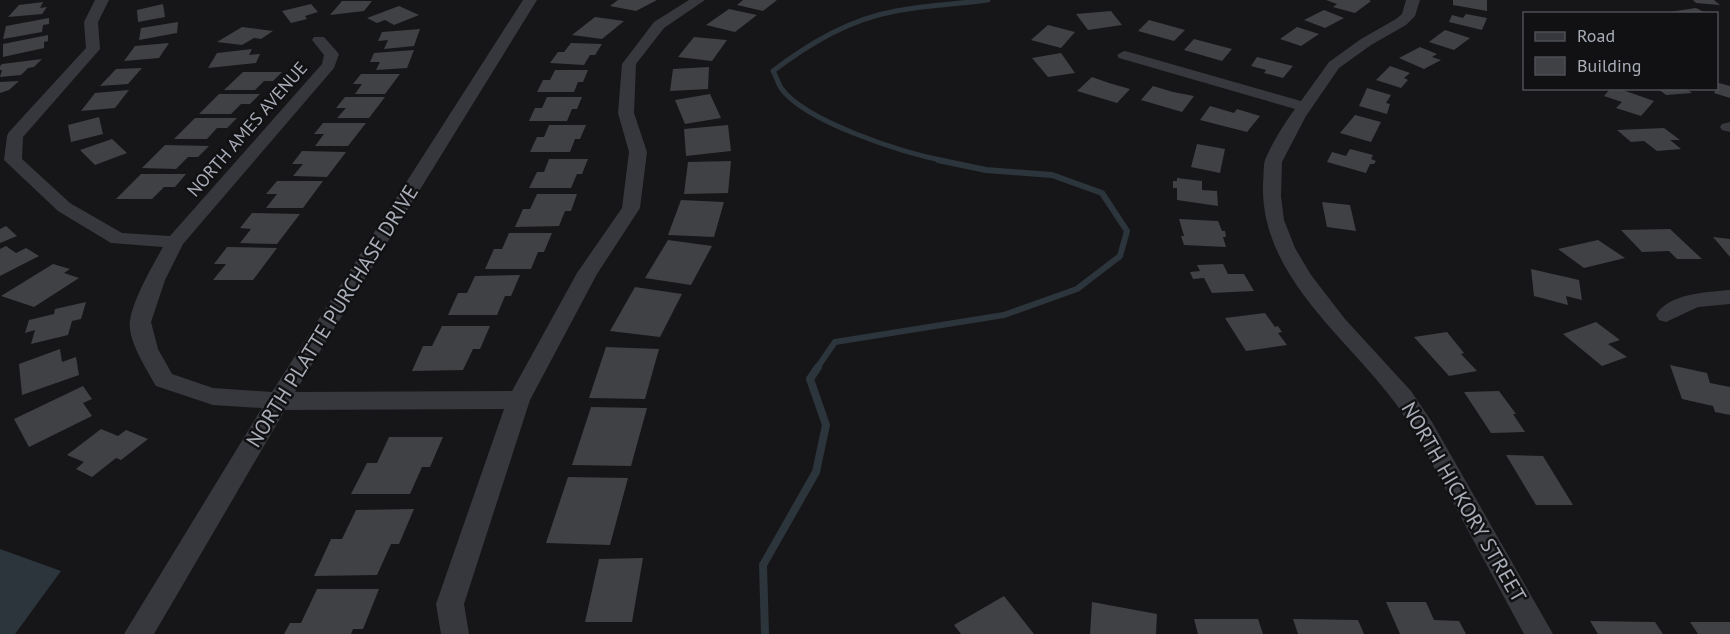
<svg xmlns="http://www.w3.org/2000/svg" width="1730" height="634" viewBox="0 0 1730 634" font-family="'PT Sans',sans-serif">
<style>
.water{fill:#2c353c}
.lines{fill:none;stroke-linecap:round;stroke-linejoin:round}
.stream-far2{stroke:#2c353c;stroke-width:5}
.stream-far1{stroke:#2c353c;stroke-width:6}
.stream{stroke:#2c353c;stroke-width:8}
.building{fill:#404145}
.street{fill:#37383d;fill-rule:evenodd}
.labels{text-anchor:middle;dominant-baseline:central;stroke-width:5;stroke-linejoin:round;paint-order:stroke}
.far-street-label{font-size:18px;fill:#a8adb8;stroke:#111113}
.street-label{font-size:21px;fill:#a8adb8;stroke:#111113}
</style>
<rect width="100%" height="100%" fill="#161618"/>
<path class="water" d="M0,549L61,571L15,634H0Z"/>
<g class="lines">
<path class="stream-far2" d="M945,161C904,153 805,122 781,88C778,83 776,76 773,71C810,43 850,19 896,11C927,5 958,4 988,0"/>
<path class="stream-far1" d="M817,368L835,342L1004,315L1077,289L1120,256L1127,231L1102,193L1052,175L986,170L938,160"/>
<path class="stream" d="M765,634L763,565L816,472L826,425L810,379L818,367"/>
</g>
<g class="building">
<path d="M618,0H657L636,11L610,6Z"/>
<path d="M743,0H777L763,11L737,5Z"/>
<path d="M1326,0H1369L1371,1L1355,13L1333,7L1337,4Z"/>
<path d="M1453,0H1487V11L1453,5Z"/>
<path d="M1693,0H1714L1720,5L1696,3Z"/>
<path d="M342,1H372L364,11L330,15Z"/>
<path d="M43,2L40,8L47,7L42,14L8,17L19,5Z"/>
<path d="M163,4L165,17L138,22L137,10Z"/>
<path d="M311,4L318,12L305,16L307,19L291,23L282,11Z"/>
<path d="M399,6L419,15L394,25L385,20L377,23L367,18Z"/>
<path d="M1696,8L1708,14H1669V12Z"/>
<path d="M729,9L757,15L735,32L706,25Z"/>
<path d="M1324,10L1344,18L1325,28L1304,20Z"/>
<path d="M1111,11L1122,25L1088,30L1076,14Z"/>
<path d="M1466,14L1487,18L1482,30L1449,22L1452,15L1463,18Z"/>
<path d="M595,17L624,21L602,39L572,35Z"/>
<path d="M49,18V24L43,25L42,32L3,39L6,26Z"/>
<path d="M1149,20L1185,30L1174,41L1138,31Z"/>
<path d="M178,22L177,33L139,40L141,28Z"/>
<path d="M1048,25L1075,32L1061,48L1031,40Z"/>
<path d="M242,27L273,31L261,39L254,38L242,45L217,42Z"/>
<path d="M1297,27L1319,34L1301,46L1280,39Z"/>
<path d="M420,29L414,46L384,49L388,40L378,41L382,32Z"/>
<path d="M1445,30L1470,38L1454,50L1429,42Z"/>
<path d="M48,35V41L44,42V48L3,57V44Z"/>
<path d="M694,37L727,40L712,61L678,57Z"/>
<path d="M1194,39L1232,49L1222,61L1184,50Z"/>
<path d="M169,43L159,58L124,61L135,46Z"/>
<path d="M571,43L602,44L595,55H590L584,65L550,63L558,52H564Z"/>
<path d="M1420,47L1437,54L1432,57L1441,60L1424,69L1399,58Z"/>
<path d="M252,49L249,55L260,54L256,63L208,68L217,53Z"/>
<path d="M414,50L407,68L376,70L380,62H370L374,53Z"/>
<path d="M1061,53L1075,73L1048,77L1032,58Z"/>
<path d="M1257,57L1293,66L1283,78L1264,73L1266,70L1251,66Z"/>
<path d="M42,59L34,67L28,68L21,75L0,77L2,70H0V66L2,64Z"/>
<path d="M1390,66L1410,73L1404,78L1408,80L1401,88L1376,80Z"/>
<path d="M709,67L708,89L670,91L673,69Z"/>
<path d="M142,68L128,84L100,86L116,69Z"/>
<path d="M555,70H588L583,82H578L574,92H537L543,80H550Z"/>
<path d="M243,72H282L273,81H264L255,90H224Z"/>
<path d="M361,74H400L385,94H355L362,84H353Z"/>
<path d="M1092,77L1109,83L1130,89L1117,103L1077,91Z"/>
<path d="M19,81L9,90L0,93V82Z"/>
<path d="M1719,83L1730,86V98L1714,93Z"/>
<path d="M1153,86L1173,92L1194,96L1182,112L1141,100Z"/>
<path d="M1367,88L1391,95L1386,103L1390,104L1387,114L1359,106Z"/>
<path d="M1611,88H1617L1654,101L1641,116L1616,108L1622,102L1604,96Z"/>
<path d="M1657,88H1685L1692,93L1666,95Z"/>
<path d="M129,90L115,108L81,111L95,93Z"/>
<path d="M219,94H260L250,104H241L231,114H199Z"/>
<path d="M710,94L721,118L685,124L675,100Z"/>
<path d="M345,97H385L369,118H337L346,108H336Z"/>
<path d="M547,97H582L577,109H572L567,121H529L535,108H542Z"/>
<path d="M1210,106L1234,113L1237,109L1260,116L1247,132L1200,120Z"/>
<path d="M1355,115L1381,122L1371,142L1340,133Z"/>
<path d="M99,117L103,134L71,142L68,125Z"/>
<path d="M195,118H237L227,128H217L207,139H174Z"/>
<path d="M323,123H366L348,146H315L324,134H314Z"/>
<path d="M549,125H586L580,139H575L570,152H530L537,137H544Z"/>
<path d="M728,125L731,151L686,156L684,129Z"/>
<path d="M1664,128L1680,140H1670L1681,149L1657,151L1644,141L1631,142L1617,130Z"/>
<path d="M112,139L127,153L95,165L80,150Z"/>
<path d="M1197,144L1225,149L1220,173L1191,167Z"/>
<path d="M165,145L209,146L198,157H188L176,169L142,168Z"/>
<path d="M1350,149L1373,155L1371,159L1376,161L1374,164H1370L1366,173L1327,162L1332,152L1346,156Z"/>
<path d="M302,151L346,152L327,177L293,176L303,164H292Z"/>
<path d="M549,159H588L582,174H577L571,188H529L537,172H544Z"/>
<path d="M731,161L728,193L684,194L688,162Z"/>
<path d="M141,174H186L175,187H164L152,199H116Z"/>
<path d="M1177,178L1202,181V190L1217,191L1218,206L1177,200V188H1173V181H1177Z"/>
<path d="M277,181H323L303,208H266L277,194H266Z"/>
<path d="M537,194H577L571,211H565L559,226L515,227L523,209H530Z"/>
<path d="M681,200L724,202L714,237L668,235Z"/>
<path d="M1322,202L1350,205L1356,231L1327,227Z"/>
<path d="M252,213L300,214L277,244L240,243L251,229L240,228Z"/>
<path d="M1179,219L1218,221L1222,231H1225L1226,237H1223L1226,247L1184,245L1181,236H1184Z"/>
<path d="M6,226L17,236L0,243V229Z"/>
<path d="M1670,229L1702,259H1677L1669,251L1642,252L1621,230Z"/>
<path d="M509,233H552L544,252H538L531,269H485L494,249H502Z"/>
<path d="M1713,237L1730,239V257Z"/>
<path d="M668,240L712,246L691,285L645,278Z"/>
<path d="M1598,240L1625,258L1584,268L1558,249Z"/>
<path d="M6,246L16,253L26,248L39,256L0,276V249Z"/>
<path d="M227,247L277,248L253,280H213L226,264H214Z"/>
<path d="M53,264L70,269L64,273L79,278L34,307L1,296Z"/>
<path d="M1223,264L1228,274H1244L1254,291L1212,293L1204,278L1193,279L1190,272L1200,271L1197,265Z"/>
<path d="M1531,269L1579,280L1582,300L1566,296L1568,305L1534,296Z"/>
<path d="M520,275L511,296H505L497,315H448L458,293H467L475,276Z"/>
<path d="M635,287L682,294L660,337L610,331Z"/>
<path d="M86,302L81,319L72,321L68,335L31,344L35,330L25,333L29,320L54,314L55,309Z"/>
<path d="M1265,313L1275,327L1278,326L1282,332L1278,333L1287,345L1246,351L1225,318Z"/>
<path d="M1596,322L1620,340L1608,344L1627,357L1602,366L1563,334Z"/>
<path d="M442,326H490L480,349H473L463,370L412,371L423,346H432Z"/>
<path d="M1447,332L1464,353L1461,354L1477,371L1449,376L1414,337Z"/>
<path d="M606,347L659,349L645,399L589,398Z"/>
<path d="M60,349L62,362L76,357L79,375L22,395L19,364Z"/>
<path d="M1670,365L1707,373L1710,383L1730,387V415L1715,412L1713,406L1682,399Z"/>
<path d="M83,386L92,399L83,403L92,416L29,447L14,419Z"/>
<path d="M1499,391L1516,414H1513L1525,432L1491,433L1464,392Z"/>
<path d="M591,407L647,408L631,466L572,465Z"/>
<path d="M101,429L118,436L126,430L148,439L121,460L116,458L92,477L76,469L84,462L67,455Z"/>
<path d="M389,437H443L430,467H422L410,494H351L367,463H377Z"/>
<path d="M1506,455L1543,456L1573,505H1536Z"/>
<path d="M568,477L628,478L610,545L546,543Z"/>
<path d="M414,509L399,544H391L377,575L314,576L331,539H342L356,510Z"/>
<path d="M643,558L632,622H585L599,559Z"/>
<path d="M317,589H379L363,629H353L351,634H284L290,623H301Z"/>
<path d="M1004,596L1034,634H961L954,625Z"/>
<path d="M1092,602L1157,614L1156,634H1090Z"/>
<path d="M1386,602H1426L1434,620L1459,621L1466,634H1400Z"/>
<path d="M1194,619H1258L1263,634H1198Z"/>
<path d="M1293,619L1358,620L1364,634H1298Z"/>
<path d="M1590,621L1655,622L1663,634H1598Z"/>
<path d="M1690,622H1730V634H1698Z"/>
</g>
<g class="lines">
<g class="street">
<path d="M95,0H109L98,22L100,49L23,137L22,159L70,203L122,233L170,236L322,64L324,55L312,40L314,37H324L339,54L334,68L183,244L165,280L151,322L158,349L172,374L213,388L272,392L523,0H537L295,392L512,391L577,273L622,208L629,152L618,113L622,64L654,22L689,0H705L664,28L636,64L634,113L647,152L640,208L597,274L530,400L464,604L469,634H441L436,604L504,409L285,410L154,634H124L262,408L213,405L156,386C147,370 127,339 130,321C133,299 152,267 163,247L111,243L58,211L4,160L7,136L9,132L86,48L84,22Z"/>
<path d="M1406,0H1420L1415,16L1406,25L1371,45L1339,68L1306,116L1282,162L1281,196L1284,220L1295,248L1311,275L1345,319L1411,391L1432,422L1553,634H1524L1416,434C1409,424 1403,414 1396,404C1346,336 1260,276 1263,183C1264,176 1263,167 1265,160C1272,143 1284,124 1295,109L1119,58L1117,55L1124,51L1129,52L1301,101L1329,62L1361,39L1396,19L1402,14Z"/>
<path d="M1730,122V132L1722,130L1720,127L1722,124Z"/>
<path d="M1730,290V304L1698,307L1666,322L1659,320L1656,315C1669,293 1708,292 1730,290Z"/>
</g>
</g>
<g class="labels">
<g class="far-street-label">
<text transform="translate(247 129) rotate(-49)">NORTH AMES AVENUE</text>
</g>
<g class="street-label">
<text transform="translate(332 316) rotate(-58)">NORTH PLATTE PURCHASE DRIVE</text>
<text transform="translate(1464 502) rotate(60)">NORTH HICKORY STREET</text>
</g>
</g>
<rect x="1523" y="12" width="195" height="78" fill="#111113" stroke="#4d4f55" stroke-width="1.5"/>
<rect x="1535" y="32" width="30" height="9" fill="#37383d" stroke="#4d4f55" stroke-width="1.5"/>
<text x="1577" y="42" font-size="18" fill="#a8adb8">Road</text>
<rect x="1535" y="57" width="30" height="18" fill="#404145" stroke="#4d4f55" stroke-width="1.5"/>
<text x="1577" y="72" font-size="18" fill="#a8adb8">Building</text>
</svg>
